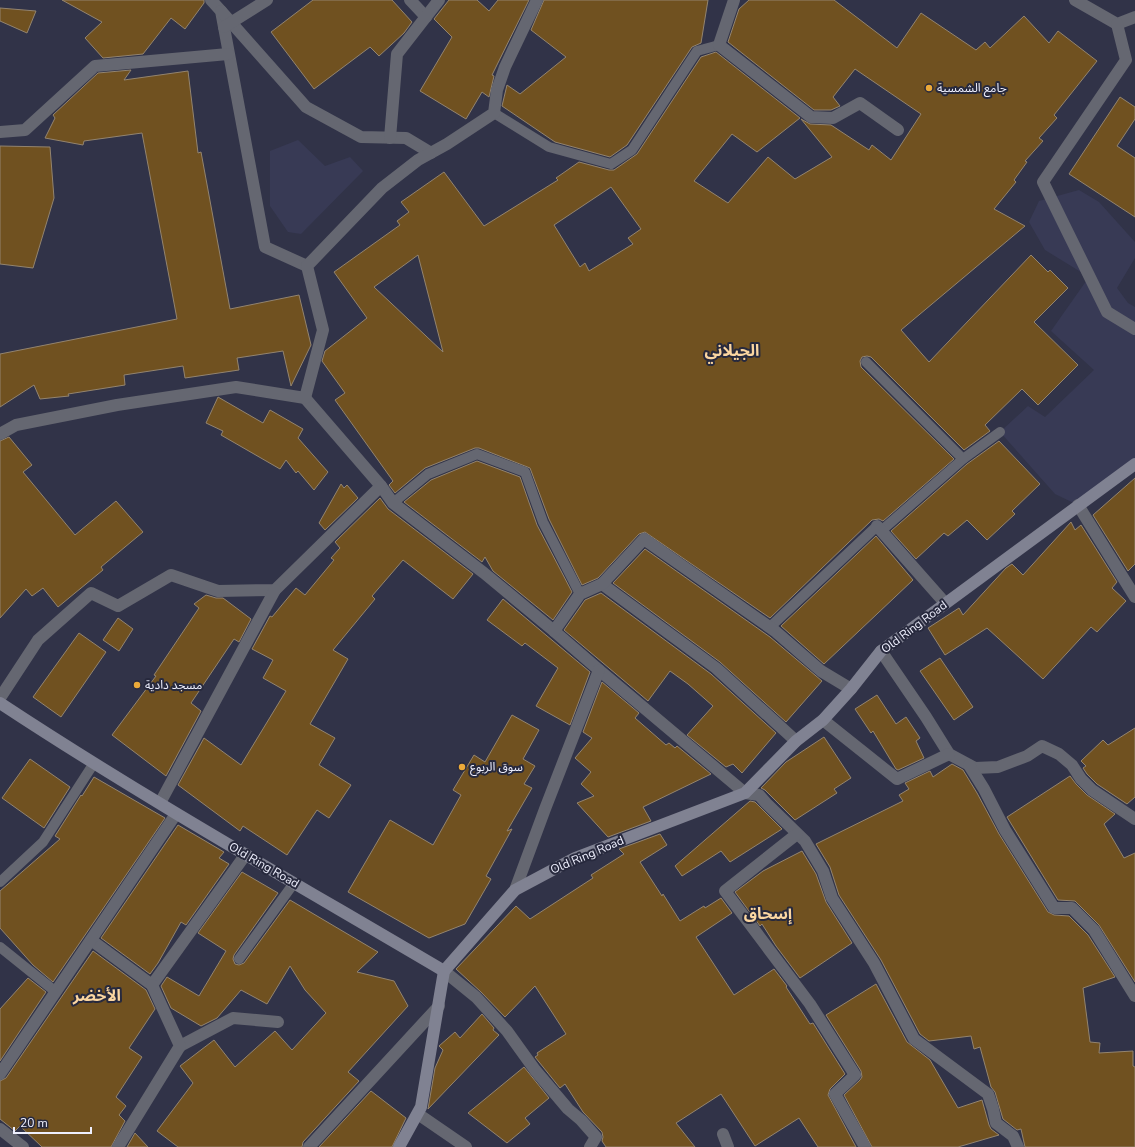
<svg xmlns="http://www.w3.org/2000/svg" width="1135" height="1147" viewBox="0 0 1135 1147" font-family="'Nunito Sans','Noto Sans Arabic',sans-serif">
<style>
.built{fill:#383a55}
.building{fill:#705120;stroke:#93846f;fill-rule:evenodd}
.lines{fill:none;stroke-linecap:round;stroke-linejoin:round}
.lane{stroke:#656771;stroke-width:10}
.street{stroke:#656771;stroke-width:12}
.secondary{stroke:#808292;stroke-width:12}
.poi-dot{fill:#eba939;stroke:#27293d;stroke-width:1.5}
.labels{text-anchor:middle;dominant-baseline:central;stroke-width:4;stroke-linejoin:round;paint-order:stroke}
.poi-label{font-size:12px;fill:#eeeffd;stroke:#27293d;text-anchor:start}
.street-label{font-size:12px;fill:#eeeffd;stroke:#27293d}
.district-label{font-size:16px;font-weight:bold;fill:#fbd6a1;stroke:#27293d}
</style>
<rect width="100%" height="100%" fill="#313348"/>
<g class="built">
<path d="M298,140L325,166L350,157L363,171L301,234L288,232L270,206V151Z"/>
<path d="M1079,190L1099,202L1135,242V258L1117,288L1128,303L1135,307V463L1078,505L1055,494L1000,432L1028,406L1045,417L1094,370L1051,331L1089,277L1045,250L1029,222L1039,201Z"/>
</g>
<g class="building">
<path d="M62,0H204V3L185,29L171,18L143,54L103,58L85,38L102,22Z"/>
<path d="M313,0H392L412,22L404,33L379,56L370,47L314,89L271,32Z"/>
<path d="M449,0H477L489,11L498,0H529L492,75L494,76L489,97L482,92L466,119L420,91L452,37L434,19Z"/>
<path d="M544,0H708L701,43L692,47L627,145L610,157L555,142L502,106L507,85L520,94L566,57L531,30Z"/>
<path d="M749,0H834L897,48L921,13L976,50L985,42L990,48L1024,16L1049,43L1058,31L1097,61L1054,115L1057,118L1039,138L1043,141L1025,161L1027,162L1014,180L1016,182L994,209L1025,226L901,330L929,362L1031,255L1048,272L1050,270L1068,288L1034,322L1078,365L1038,405L1022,389L985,425L990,431L964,450L871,357L867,356L862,357L860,361L861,367L954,459L883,521L879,519L872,520L770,618L645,532L639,534L598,578L582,585L549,519L530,468L479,448H475L425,468L395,493L389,485L393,481L335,400L345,393L322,361L325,351L367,318L334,272L400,225L397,221L409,212L401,202L444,172L484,226L558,180L556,178L579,162L609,170H614L637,154L701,57L716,52L800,118L757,152L732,134L694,181L728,203L768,157L795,179L832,157L801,119L810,124L831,125L869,150L872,145L891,160L921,114L855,69L833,97L840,106L831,110H814L728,42L739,9ZM611,187L641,229L628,238L633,244L589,271L585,263L580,267L554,225ZM418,255L443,352L374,287Z"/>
<path d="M0,8L36,11L27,33L0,21Z"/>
<path d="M131,70L124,80L188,71L198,153L201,152L230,309L299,295L311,345L291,386L283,351L237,358L239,370L185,378L183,366L124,375L125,385L68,394L69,396L40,399L34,385L0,407V354L177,319L142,133L84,141L83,145L45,138L55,118L53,115L98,73Z"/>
<path d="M1120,97L1135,107V119L1117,146L1135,158V217L1069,174Z"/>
<path d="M0,146L50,147L54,198L33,268L0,264Z"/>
<path d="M218,397L263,423L270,410L303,429L298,438L328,472L314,490L298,471L296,473L286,460L280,469L221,435L223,431L206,423Z"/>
<path d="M9,437L32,465L23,472L75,535L116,501L143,532L101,567L103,570L58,607L43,588L32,596L26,589L0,618V441Z"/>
<path d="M999,441L1040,484L1012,511L1015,514L987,540L967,520L948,536L944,533L916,559L891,531L967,464Z"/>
<path d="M477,461L520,477L537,525L572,592L553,620L493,571L485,557L482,562L404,502L431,480Z"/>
<path d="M1135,478V564L1128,571L1093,515Z"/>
<path d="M341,484L344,488L347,485L358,498L325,530L319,523Z"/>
<path d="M380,498L388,509L473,574L453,599L403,560L372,596L375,599L333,650L348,659L310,724L335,738L319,765L351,785L329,818L317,810L287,855L243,826L240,831L178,785L204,738L241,765L286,691L263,678L273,660L252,649L270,616L272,617L296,588L305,595L334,560L331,558L340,548L335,542Z"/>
<path d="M1071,522L1075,530L1081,525L1117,582L1112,588L1126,601L1097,632L1091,627L1043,679L987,628L945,655L928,628L959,608L963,615L1006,568L1012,564L1023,575Z"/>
<path d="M876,536L913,580L824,664L781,626Z"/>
<path d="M645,549L770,637L822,681L786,722L720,662L613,583Z"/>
<path d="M601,593L711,674L776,733L742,773L733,764L726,767L687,735L713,706L688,684L670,671L648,701L564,630L585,600Z"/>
<path d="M206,595L216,598H223L251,619L239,642L234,639L191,703L201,711L166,776L112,735L156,676L154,675L199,608L194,604Z"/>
<path d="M503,599L590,672L570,725L536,706L558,668L525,643L522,646L487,620Z"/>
<path d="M118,618L133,629L119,651L103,640Z"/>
<path d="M79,633L106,652L61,717L33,697Z"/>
<path d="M940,658L973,707L954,720L920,671Z"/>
<path d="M602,682L639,713L635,718L666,745L669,743L675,748L677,746L711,774L643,807L651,821L608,837L577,803L594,796L581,784L591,772L575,758L592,738L583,732Z"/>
<path d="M877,695L896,724L906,717L920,738L916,741L924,758L898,770L896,769L873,731L871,733L855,709Z"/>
<path d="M512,715L539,730L523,759L535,766L524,784L532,788L507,831L512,829L486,876L491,879L465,924L429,938L348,892L390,820L433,845L461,795L453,790L474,755L485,762Z"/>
<path d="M1135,728V797L1127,804L1097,784L1087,774L1083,768L1086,766L1081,761L1103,740L1108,745Z"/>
<path d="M824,737L851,778L834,789L837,793L795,820L765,790L761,788L786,762Z"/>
<path d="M30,759L70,787L44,828L2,798Z"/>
<path d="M952,764L963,770L977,793L999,834L1048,912L1054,915L1069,916L1088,935L1115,977L1083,988L1090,1042L1100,1043L1099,1053L1133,1051V1066L1135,1067V1147H1025L1021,1129L1017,1130L1003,1119L995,1092L991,1087L980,1047L974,1049L971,1036L929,1041L920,1034L881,960L839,895L830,867L816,844L903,801L899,795L909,789L905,783L930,771L933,777Z"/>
<path d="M1070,776L1076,784L1087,795L1115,814L1104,824L1124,858L1135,853V982L1099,925L1075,901L1058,900L1007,817Z"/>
<path d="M94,777L165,818L53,982L33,965L0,928V891L60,839L55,836L81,795L82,796Z"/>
<path d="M750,801L755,802L782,829L730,862L721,851L682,876L675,866Z"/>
<path d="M178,825L224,852L219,858L229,864L186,925L181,922L158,963L150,974L101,938Z"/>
<path d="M660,834L667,845L640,862L662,896L663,894L680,921L704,906L705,908L721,898L732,913L696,937L734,995L774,969L787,986L786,987L810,1024L813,1023L845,1074L830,1089L828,1095L856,1147H818L799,1118L755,1146L721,1094L676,1123L695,1147H606L602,1141L603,1137L602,1132L583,1112L565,1084L560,1088L535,1057L538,1055L537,1053L566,1034L535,986L505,1017L481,992L456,969L516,906L530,919L593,878L591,875L624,854L619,849Z"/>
<path d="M802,851L816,874L826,902L852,943L800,978L776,946L762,924L760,926L735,892L763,871Z"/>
<path d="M242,872L278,893L234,955L233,959L235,964L239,965L244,963L290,900L378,952L357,972L394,981L408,1006L348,1072L359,1081L303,1142L302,1147H178L157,1131L193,1083L180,1066L214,1040L235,1067L275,1031L292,1050L326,1013L305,990L290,966L267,1004L241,990L217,1018L201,1026L171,1008L161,986L167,977L199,996L226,951L198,933Z"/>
<path d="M93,951L146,990L155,1009L129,1048L142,1057L116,1097L126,1106L119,1115L125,1121L111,1147H42L20,1126L15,1131L0,1119V1081L6,1078Z"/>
<path d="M28,978L46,992L0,1061V1009Z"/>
<path d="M876,984L907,1042L930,1060L958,1108L982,1100L989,1125L991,1129L999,1135L958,1147H872L844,1095L860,1080L862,1077L861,1071L826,1015Z"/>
<path d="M482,1014L494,1028L493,1030L499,1035L428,1109L435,1068L443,1050L439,1046L455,1032L460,1038Z"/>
<path d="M524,1067L549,1098L525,1118L530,1124L507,1143L468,1113Z"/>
<path d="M371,1091L406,1118L392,1147H319Z"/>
<path d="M135,1133L148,1147H127Z"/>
</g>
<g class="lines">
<g class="lane">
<path d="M494,113L549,147L611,164L632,150L697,51L719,45"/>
<path d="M866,362L963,459"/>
<path d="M393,503L428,474L477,454L525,472L543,522L580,594"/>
<path d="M881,531L963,459L1000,432"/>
<path d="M770,627L877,526"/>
<path d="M0,882L43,842L94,763"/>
<path d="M0,947L56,992"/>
<path d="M239,959L294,883"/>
</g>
<g class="street">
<path d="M211,0L221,11L265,247L307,266"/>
<path d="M410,0L426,17"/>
<path d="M734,0L719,45L811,117L833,118L860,103L898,130"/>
<path d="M1075,0L1117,24L1135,17"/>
<path d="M221,11L306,107L361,137L406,138L431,153"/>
<path d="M1117,24L1126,60L1043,182L1107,312L1135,329"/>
<path d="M224,27L267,0"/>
<path d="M0,132L25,130L95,66L228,54"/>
<path d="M390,138L397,54L439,0"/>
<path d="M305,398L381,486L393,503L484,573L554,631L599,670L745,793L759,795L766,803L805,841L823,871L832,898L874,963L914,1039L988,1094L993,1109L996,1123L1013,1136L1018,1147"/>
<path d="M0,434L16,425L117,405L236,387L305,398L323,330L307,266L382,188L418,160L447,144L494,113L497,90L505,67L537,0"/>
<path d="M1078,505L1135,597"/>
<path d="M877,526L945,603"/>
<path d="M602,584L716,668L796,741"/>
<path d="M554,631L580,594L602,584L644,539L775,631L821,671L851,689"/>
<path d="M881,651L926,717L949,754L975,768L998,767L1027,756L1042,746L1059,754L1072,765L1081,779L1092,790L1135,819"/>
<path d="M0,698L38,640L91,593L118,606L171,575L218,591L275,590L381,486"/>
<path d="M823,720L897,779L949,754"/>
<path d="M969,765L984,789L1005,830L1054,908H1072L1094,930L1135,996"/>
<path d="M160,803L275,590"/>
<path d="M797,834L725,891L810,1004L855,1075L835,1094L865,1147"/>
<path d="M515,890L545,809L599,670"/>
<path d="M91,940L152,985L246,854"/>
<path d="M444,971L476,997L507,1031L535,1070L568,1109L581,1120L596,1137L590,1147"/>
<path d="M180,1046L233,1018L278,1022"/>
<path d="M0,1074L176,814"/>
<path d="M418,1114L466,1147"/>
<path d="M0,1129L23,1147"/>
<path d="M723,1134L728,1147"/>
<path d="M118,1147L180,1046L152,985"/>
<path d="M309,1147L439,1006"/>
</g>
<g class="secondary">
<path d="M0,703C144,798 295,883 444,971L515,890L575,858L745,793L796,741L823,720L851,689L881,651L1135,464"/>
<path d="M399,1147L421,1107L444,971"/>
</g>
</g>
<g class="poi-dot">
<circle cx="929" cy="88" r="4"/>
<circle cx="137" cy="685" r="4"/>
<circle cx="462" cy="767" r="4"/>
</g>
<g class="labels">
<g class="poi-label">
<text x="937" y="88">جامع الشمسية</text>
<text x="145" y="685">مسجد دادية</text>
<text x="470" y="767">سوق الربوع</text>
</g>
<g class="street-label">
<text transform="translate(914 627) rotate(-37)">Old Ring Road</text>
<text transform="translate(587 855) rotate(-23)">Old Ring Road</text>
<text transform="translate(264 865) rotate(30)">Old Ring Road</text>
</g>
<g class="district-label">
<text x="732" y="351">الجيلاني</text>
<text x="768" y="914">إسحاق</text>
<text x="97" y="996">الأخضر</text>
</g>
</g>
<path d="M14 1127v6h77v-6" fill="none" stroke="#eeeffd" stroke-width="2"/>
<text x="20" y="1127" font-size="12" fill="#eeeffd" stroke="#27293d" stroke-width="3" paint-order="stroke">20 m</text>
</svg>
